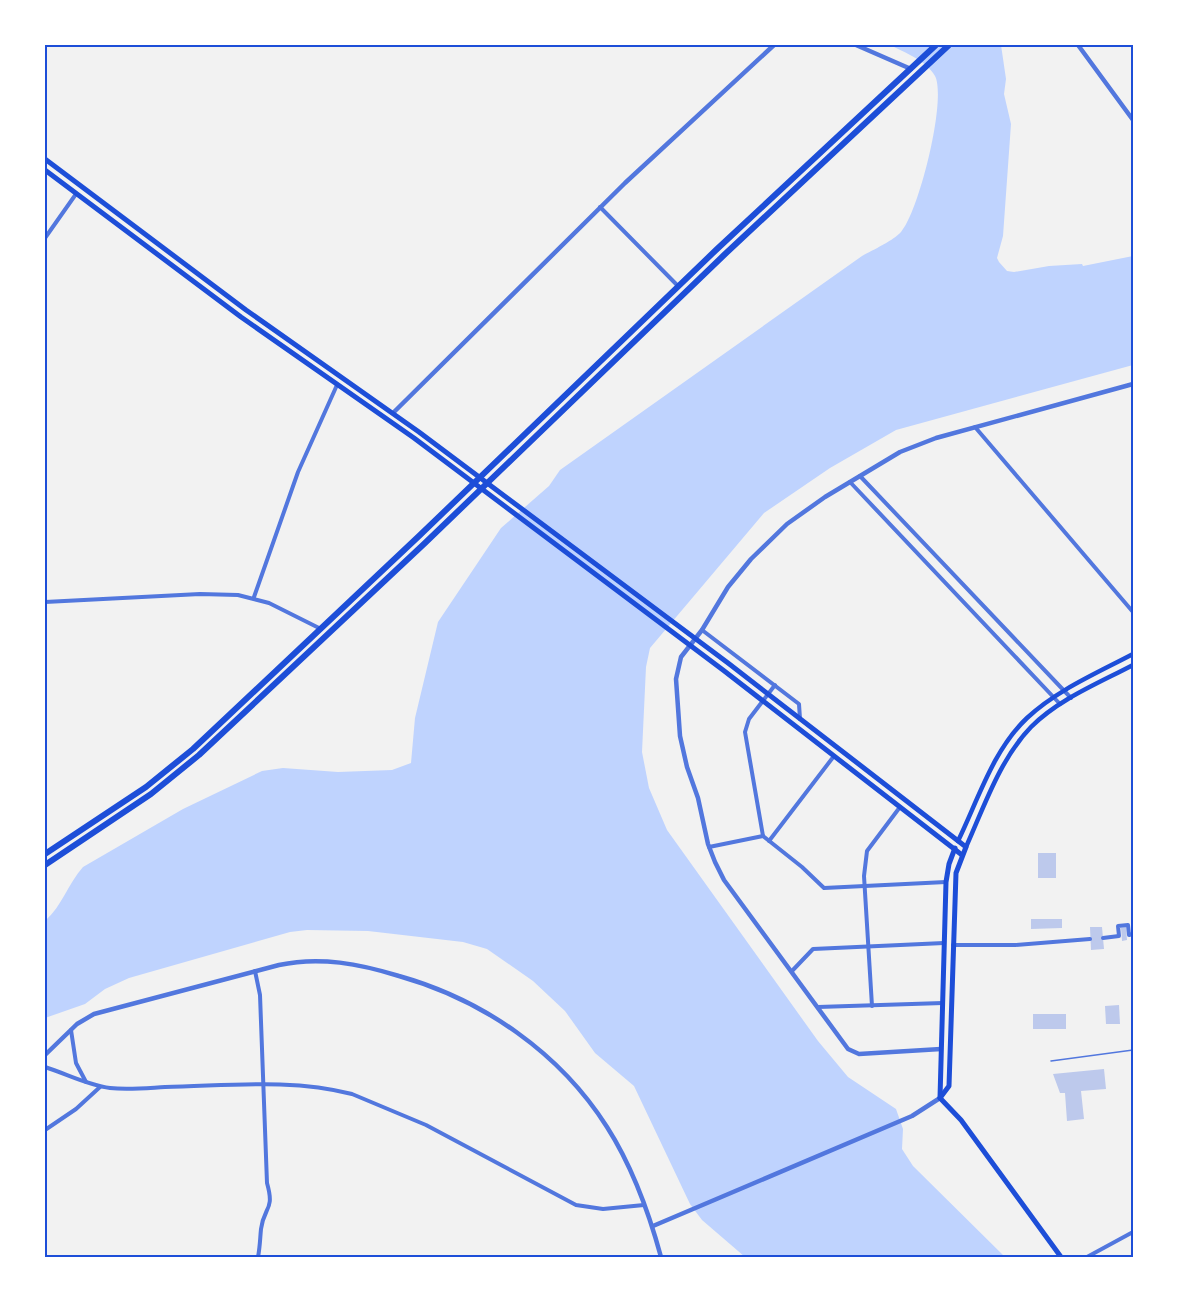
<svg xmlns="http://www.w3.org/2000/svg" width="1178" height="1302" viewBox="0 0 1178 1302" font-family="Roboto,sans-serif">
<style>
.water{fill:#bfd3fe}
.building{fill:#bdc9ec}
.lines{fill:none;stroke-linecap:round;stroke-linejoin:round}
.service{stroke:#5277de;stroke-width:1.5}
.minor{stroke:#5277de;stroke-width:4}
.tertiary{stroke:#5277de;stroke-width:4.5}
.secondary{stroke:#1d4ed8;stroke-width:4.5}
.primary{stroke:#1d4ed8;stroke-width:5}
.trunk{stroke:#1d4ed8;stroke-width:6}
.neatline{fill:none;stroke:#1d4ed8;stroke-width:2}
</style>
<rect width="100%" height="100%" fill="#f2f2f2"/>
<path class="water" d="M890,45H1001L1006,79L1004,94L1011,124L1003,236L997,258L999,262L1007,271L1014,272L1049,266L1082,264L1083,266L1133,256V365L896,430L830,468L764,513L650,648L646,667L642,752L649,788L667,830L818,1041L848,1077L896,1109L903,1129L902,1149L913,1166L1005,1257H745L702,1220L690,1204L634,1086L595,1053L565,1011L533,981L487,949L463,942L368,931L307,930L290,932L129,978L105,989L85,1004L45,1018V921C62,906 68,884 83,867L183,809L262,771L283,768L338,772L392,770L411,763L415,718L438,622L501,528L549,486L560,470L862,256C873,250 894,240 901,232C919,212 947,99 935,76C927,61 904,52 890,45Z"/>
<g class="building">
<rect x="1038" y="853" width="18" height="25"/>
<path d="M1031,919H1062V928L1031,929Z"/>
<path d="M1090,927H1102L1104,949L1091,950Z"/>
<path d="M1126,927L1127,940L1122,941L1121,928Z"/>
<path d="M1119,1005L1120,1024H1106L1105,1006Z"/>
<rect x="1033" y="1014" width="33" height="15"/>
<path d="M1104,1069L1106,1089L1081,1091L1084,1119L1067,1121L1065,1093H1060L1053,1074Z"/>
</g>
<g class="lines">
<path class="service" d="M1051,1061L1133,1050"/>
<g class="minor">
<path d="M600,207L678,286"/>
<path d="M45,238L76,194"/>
<path d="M975,427L1133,612"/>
<path d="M860,476L1071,698"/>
<path d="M850,482L1060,704"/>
<path d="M254,597L298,472L337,385"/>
<path d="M45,602L200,594L238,595L269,603L321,629"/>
<path d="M702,630L799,704L800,719"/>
<path d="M763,836L802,867L824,888L946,882"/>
<path d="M763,836L745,732L749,719L775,685"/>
<path d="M769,841L834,756"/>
<path d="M709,847L763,836"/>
<path d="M1103,938L1119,936L1118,926L1128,925L1129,935L1133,934"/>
<path d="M953,945H1015L1090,939"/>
<path d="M255,971L260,995L267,1183C275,1211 264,1206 261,1229C260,1239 260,1247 258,1257"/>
<path d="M792,971L813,949L944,943"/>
<path d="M872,1006L864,876L867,851L900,807"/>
<path d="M818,1007L943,1003"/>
<path d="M71,1030L76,1063L86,1082"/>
<path d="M45,1067C67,1074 87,1085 110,1088C128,1090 147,1088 165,1087C227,1086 291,1078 352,1094L426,1125L576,1205L603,1209L644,1205"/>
<path d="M45,1130L76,1109L100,1087"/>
<path d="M1087,1257L1133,1232"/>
</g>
<g class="tertiary">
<path d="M856,45L911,69"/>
<path d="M1078,45L1133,120"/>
<path d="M393,413L625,183L774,45"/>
<path d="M941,1049L859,1054L848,1049L724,880L715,862L708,844L698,798L687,767L680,736L676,679L681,657L702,630L728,587L751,559L787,524L825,497L900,452L936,438L1133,384"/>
<path d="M45,1055L77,1024L94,1014L279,965C320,956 360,964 399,976C484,1000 560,1053 607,1127C632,1166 649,1213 661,1257"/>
<path d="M653,1226L912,1116L940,1098"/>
</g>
<g class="secondary">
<path d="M958,841C978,800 993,750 1027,718C1057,690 1097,673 1133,654"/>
<path d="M966,847C984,807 1000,759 1031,727C1059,699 1099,683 1133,665"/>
</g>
<g class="primary">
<path d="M45,159L246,310L419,432L728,663L966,847L956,873L949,1086L940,1098"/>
<path d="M45,170L241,317L414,438L723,670L962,855"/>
<path d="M955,848L949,864L946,882L940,1098L961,1120L1061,1257"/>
</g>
<g class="trunk">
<path d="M45,854L146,787L193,749L419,536L716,250L936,45"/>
<path d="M45,865L151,794L199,755L425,543L723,256L949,45"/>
</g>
</g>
<rect width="1178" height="1302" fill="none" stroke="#ffffff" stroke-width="93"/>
<rect x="46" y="46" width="1086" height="1210" class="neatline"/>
</svg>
